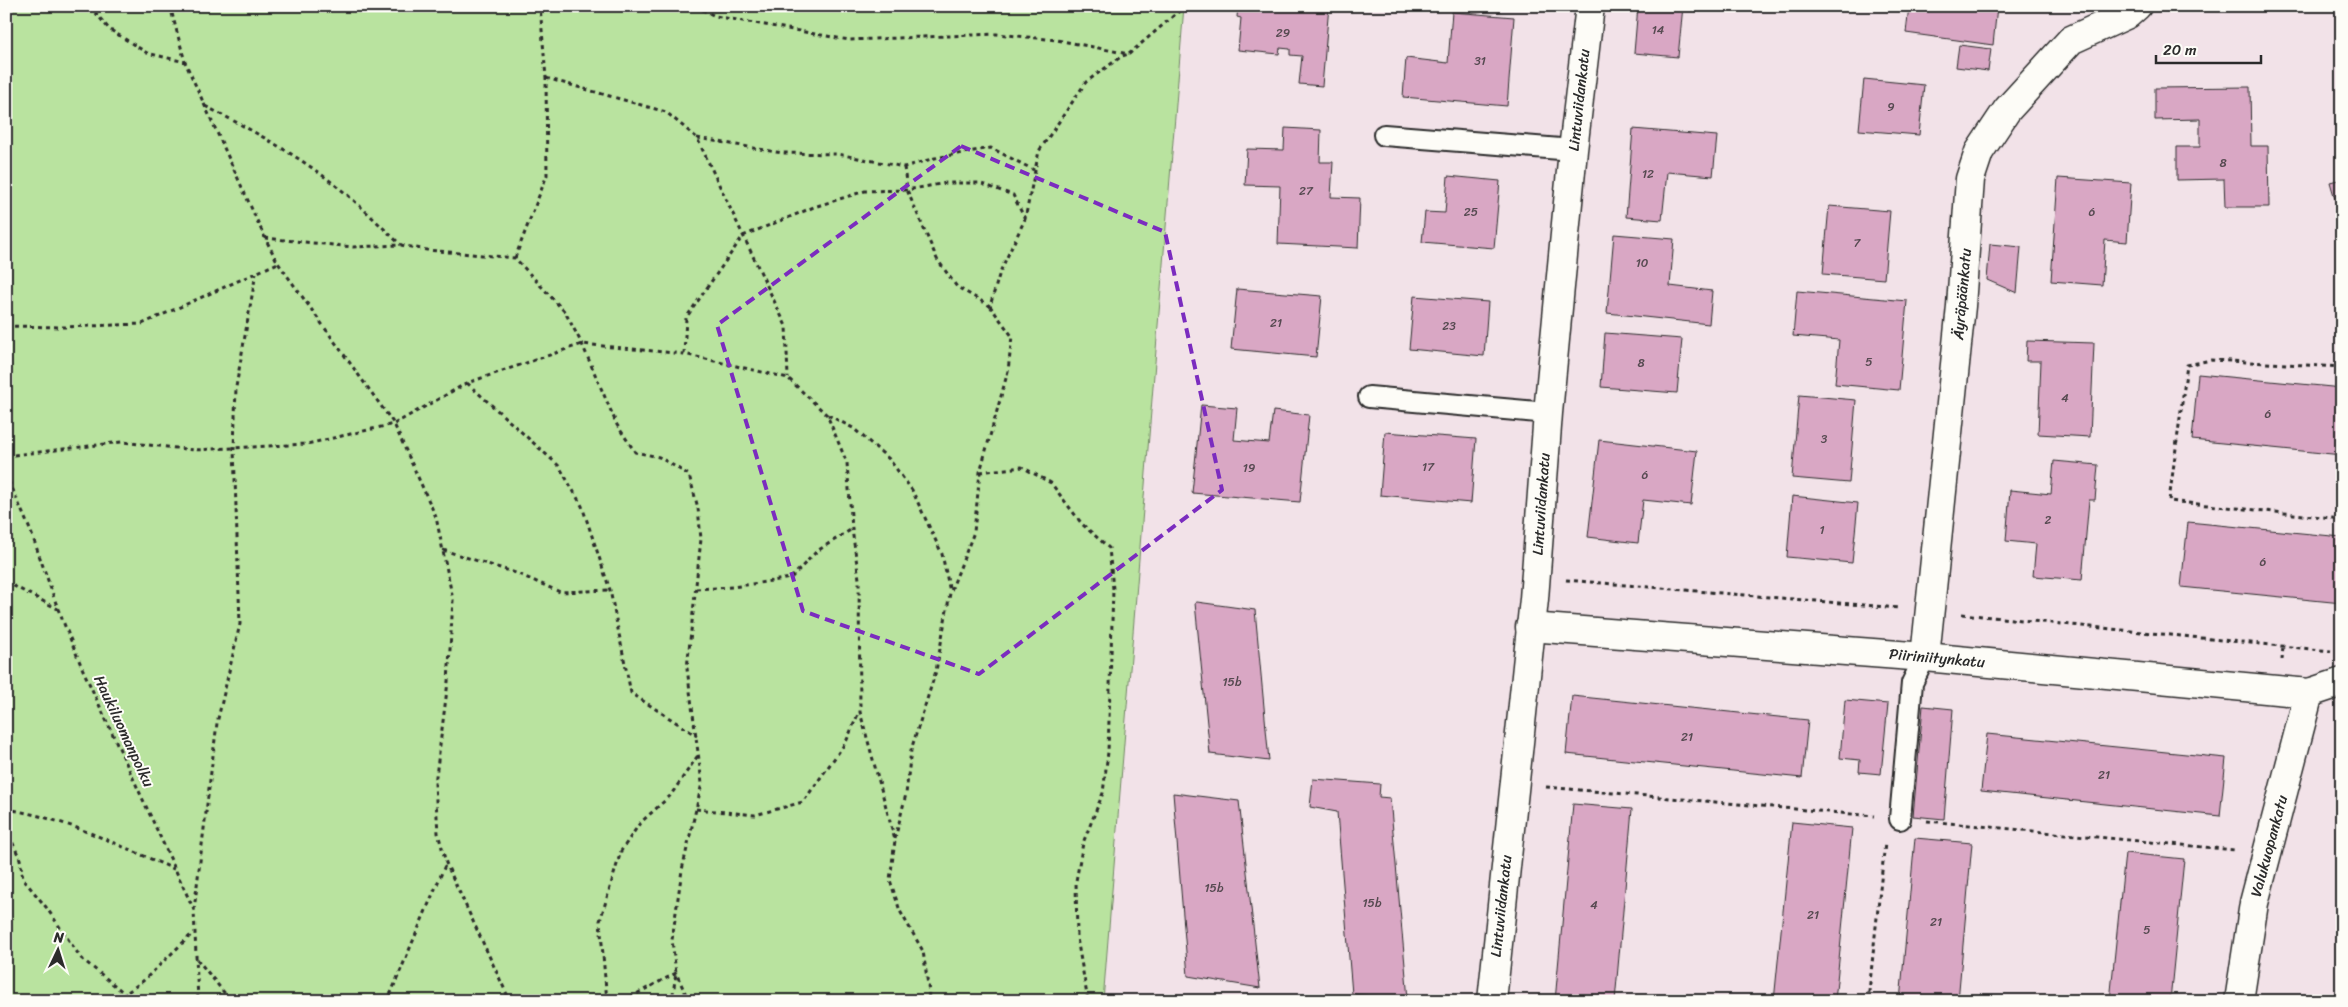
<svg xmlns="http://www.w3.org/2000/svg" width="2348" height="1007" viewBox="0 0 2348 1007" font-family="Sriracha,sans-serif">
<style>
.green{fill:#b9e39f;stroke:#728765}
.building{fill:#d9a7c4;stroke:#2b2b2b}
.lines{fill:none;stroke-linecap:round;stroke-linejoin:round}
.service-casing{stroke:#2b2b2b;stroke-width:24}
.minor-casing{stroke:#2b2b2b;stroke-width:31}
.path{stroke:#2b2b2b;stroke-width:3;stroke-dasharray:4 4;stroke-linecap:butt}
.service{stroke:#fdfcf7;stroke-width:20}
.minor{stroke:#fdfcf7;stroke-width:28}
.marked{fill:none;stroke:#7b2cbf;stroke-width:4;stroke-dasharray:10 6;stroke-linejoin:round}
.labels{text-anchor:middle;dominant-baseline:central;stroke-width:4;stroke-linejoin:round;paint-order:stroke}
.number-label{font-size:12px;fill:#564a51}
.street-label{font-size:15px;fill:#2b2b2b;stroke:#fdfcf7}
</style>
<rect width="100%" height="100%" fill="#f2e2e8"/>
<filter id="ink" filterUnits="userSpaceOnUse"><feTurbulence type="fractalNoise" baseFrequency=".02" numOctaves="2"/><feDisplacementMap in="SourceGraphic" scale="10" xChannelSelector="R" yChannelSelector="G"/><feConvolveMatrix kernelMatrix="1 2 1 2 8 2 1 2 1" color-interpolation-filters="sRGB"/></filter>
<g filter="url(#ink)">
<path class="green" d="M6,6H1184L1103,1001H6Z"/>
<g class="building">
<path d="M1238,6H1329L1322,86L1299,84L1302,56L1290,55V49L1280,48L1279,54L1238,50L1241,18L1237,17Z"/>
<path d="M1638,6H1683L1678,57L1634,53Z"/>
<path d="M1909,6H1997L1993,45L1906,33Z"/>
<path d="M1452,12L1514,17L1507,106L1403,97L1406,58L1448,63Z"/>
<path d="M1959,45L1991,49L1988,71L1956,67Z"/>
<path d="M1864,79L1924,85L1919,135L1859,130Z"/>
<path d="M2250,87L2251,146H2268L2269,207H2225L2224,179L2177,180V147H2200V119L2155,120V88Z"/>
<path d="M1285,128L1321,130L1320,162H1333L1331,197L1360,198L1358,248L1278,244L1280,186L1245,185L1247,149L1284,150Z"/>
<path d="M1633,129L1717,136L1713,176L1667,172L1662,220L1626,217Z"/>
<path d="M1448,176L1500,181L1494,248L1422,242L1425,212L1445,213Z"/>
<path d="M2058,178L2131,183L2127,242L2105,240L2102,285L2051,281Z"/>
<path d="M2342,179V223L2330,182Z"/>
<path d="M1829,206L1890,211L1884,279L1823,274Z"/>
<path d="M1614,234L1674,239L1670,286L1712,291L1709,324L1607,313Z"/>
<path d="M1990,244L2021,247L2017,293L1987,280Z"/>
<path d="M1237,289L1322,296L1316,357L1231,349Z"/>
<path d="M1797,291L1907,301L1899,390L1835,384L1839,340L1793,336Z"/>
<path d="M1414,296L1488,302L1484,356L1409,349Z"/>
<path d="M1605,333L1682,339L1677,393L1601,387Z"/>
<path d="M2027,341L2094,343L2090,437L2038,434L2041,361H2026Z"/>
<path d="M2198,374L2342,388V455L2192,440Z"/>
<path d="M1799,395L1856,400L1849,483L1792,478Z"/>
<path d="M1201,405L1237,408L1234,440L1269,443L1273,411L1309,415L1300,502L1192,493Z"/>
<path d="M1385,432L1476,439L1471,503L1380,495Z"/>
<path d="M1599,440L1697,451L1691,505L1643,500L1638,543L1588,537Z"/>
<path d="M2054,461L2098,465L2095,500H2089L2082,580L2033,576L2036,544L2006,541L2010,490L2051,494Z"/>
<path d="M1792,496L1858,503L1852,563L1787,557Z"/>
<path d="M2188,522L2342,537V603L2181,587Z"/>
<path d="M1197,602L1255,610L1269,761L1210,754L1195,603Z"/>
<path d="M1572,696L1808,720L1802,778L1566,754Z"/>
<path d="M1845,700L1888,704L1881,774L1859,772L1860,760L1840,758Z"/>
<path d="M1923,706L1953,709L1944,819L1913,816Z"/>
<path d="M1987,734L2226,758L2220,816L1981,791Z"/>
<path d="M1313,779L1380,784L1379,797L1390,798L1408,999L1352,994L1337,812L1310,807Z"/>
<path d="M1173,793L1239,801L1260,988L1188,976Z"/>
<path d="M1573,804L1632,809L1615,1001H1555Z"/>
<path d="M1792,822L1852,828L1835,1001H1774Z"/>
<path d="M1915,838L1972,843L1958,1001H1900Z"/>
<path d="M2125,853L2184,859L2170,1001H2110Z"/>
</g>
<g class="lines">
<g class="service-casing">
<g id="service">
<path d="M1384,135L1573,150"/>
<path d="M1369,397L1548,413"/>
<path d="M1900,819L1912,683L1925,657"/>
</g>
</g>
<g class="minor-casing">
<g id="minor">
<path d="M1530,627L1925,657L2309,693L2342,682"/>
<path d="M1925,657L1961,306L1970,179L1979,152L2007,110L2071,40L2128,14L2137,6"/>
<path d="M1492,1001L1534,599L1548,413L1573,150L1590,6"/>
<path d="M2239,1001L2254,903L2309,693"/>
</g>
</g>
<g class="path">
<path d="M90,6L109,29L147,53L185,62"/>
<path d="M170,6L185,62L265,238L278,263L394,424L436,517L453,600L448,682L435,784L438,833L446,863L510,1001"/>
<path d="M695,6L715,16L849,40L997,34L1057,40L1129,54L1185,6"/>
<path d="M546,78L666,112L697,138L786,326L788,378"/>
<path d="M205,106C256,132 307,160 351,198C368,213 384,229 401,245"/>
<path d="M697,138L782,153L838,154L904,167L935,158L991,148L1034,170"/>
<path d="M904,167L907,190L937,259L957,287L990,306"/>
<path d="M265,238L353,247L401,245L427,250L515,258L565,312L582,344L617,425L635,452L659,457L689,475L698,508L701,539L687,668L702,783L682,870L672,940L676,973L672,1001"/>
<path d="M515,258L547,175L546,78L540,6"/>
<path d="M6,326L63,327L142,324L278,263"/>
<path d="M684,354L686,318L743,236L814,207L865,191L907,190L946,183H979L1013,195L1025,219"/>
<path d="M2342,367L2211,360L2187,365L2169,501L2342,519"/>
<path d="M467,383L559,466L582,506L610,590L631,693L697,736"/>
<path d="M828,415L853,428L889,459L912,490L942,554L950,592"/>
<path d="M6,456L122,442L194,450L307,444L394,424L467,383L582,344L684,354L788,378L827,415L847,463L852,529L859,579L860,712L895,840L890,880L900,911L923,951L929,992L928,1001"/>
<path d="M980,472L1022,467L1051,483L1082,524L1109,548L1113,589L1108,752L1103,793L1083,843L1076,881L1077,938L1088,1001"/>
<path d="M6,474L31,532L58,609L83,670L194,910L198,1001"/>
<path d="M443,550L516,573L560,592L610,590"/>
<path d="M1566,580L1899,608"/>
<path d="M6,582L58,609"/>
<path d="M696,589L733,587L791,578L817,551L852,529"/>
<path d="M1962,614L2331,651"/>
<path d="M2282,660L2283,646"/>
<path d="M1546,787L1874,816"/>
<path d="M6,809C65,818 120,846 174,869"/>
<path d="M696,809L755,815L803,802L846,742L859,712"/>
<path d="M1927,821L2235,850"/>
<path d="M6,828L20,859L23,879L46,907L81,958L134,1001"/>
<path d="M895,839L906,794L911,750L936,671L950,593L974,532L980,472L1008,371L1012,336L990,306L1000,272L1025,219L1039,151L1086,82L1122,56L1129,54"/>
<path d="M194,910L217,723L240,624L234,449L236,387L256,273"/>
<path d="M197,959L231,1001"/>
<path d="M115,1001L143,981L193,933"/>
<path d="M385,1001L391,993L446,863"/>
<path d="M607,1001L600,921L621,851L640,823L670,796L699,754"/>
<path d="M623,1001L676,973L689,1001"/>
<path d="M1868,1001L1885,843"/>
</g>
<use href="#service" class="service"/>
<use href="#minor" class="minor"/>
</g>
</g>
<path class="marked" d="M961,146L1165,232L1222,490L979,674L803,611L717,325Z"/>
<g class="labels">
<g class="number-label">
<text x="1658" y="30">14</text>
<text x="1283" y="33">29</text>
<text x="1480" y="61">31</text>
<text x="1891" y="107">9</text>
<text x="2223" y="163">8</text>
<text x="1648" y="174">12</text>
<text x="1306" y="191">27</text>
<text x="1471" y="212">25</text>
<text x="2092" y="212">6</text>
<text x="1857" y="243">7</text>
<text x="1642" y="263">10</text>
<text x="1276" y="323">21</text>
<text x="1449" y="326">23</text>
<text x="1869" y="362">5</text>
<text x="1641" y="363">8</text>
<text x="2065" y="398">4</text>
<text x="2268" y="414">6</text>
<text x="1824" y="439">3</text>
<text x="1428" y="467">17</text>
<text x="1249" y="468">19</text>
<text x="1645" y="475">6</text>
<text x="2048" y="520">2</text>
<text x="1822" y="530">1</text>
<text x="2263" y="562">6</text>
<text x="1232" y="682">15b</text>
<text x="1687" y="737">21</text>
<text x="2104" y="775">21</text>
<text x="1214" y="888">15b</text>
<text x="1372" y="903">15b</text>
<text x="1594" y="905">4</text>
<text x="1813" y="915">21</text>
<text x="1936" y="922">21</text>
<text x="2147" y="930">5</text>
</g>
<g class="street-label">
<text transform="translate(1579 100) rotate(-84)">Lintuviidankatu</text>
<text transform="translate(1962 294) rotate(-85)">Äyräpäänkatu</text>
<text transform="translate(1541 504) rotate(-86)">Lintuviidankatu</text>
<text transform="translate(1937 658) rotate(5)">Piiriniitynkatu</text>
<text transform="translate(124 731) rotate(65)">Haukiluomanpolku</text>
<text transform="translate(2269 846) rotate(-75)">Valukuopankatu</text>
<text transform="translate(1501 906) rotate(-84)">Lintuviidankatu</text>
</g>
</g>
<rect width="2348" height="1007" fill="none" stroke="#fdfcf7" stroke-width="25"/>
<rect x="12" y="12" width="2323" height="982" fill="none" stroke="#2b2b2b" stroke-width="2" filter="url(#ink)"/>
<g transform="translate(58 950) rotate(4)" stroke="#fdfcf7" stroke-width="4" paint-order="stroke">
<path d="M0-4L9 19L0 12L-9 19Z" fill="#2b2b2b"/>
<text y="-8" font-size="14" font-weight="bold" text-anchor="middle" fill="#2b2b2b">N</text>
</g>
<path d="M2156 55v8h105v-8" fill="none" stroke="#2b2b2b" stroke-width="2.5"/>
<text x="2163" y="55" font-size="15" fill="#2b2b2b" stroke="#fdfcf7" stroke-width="4" paint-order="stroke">20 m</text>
</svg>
